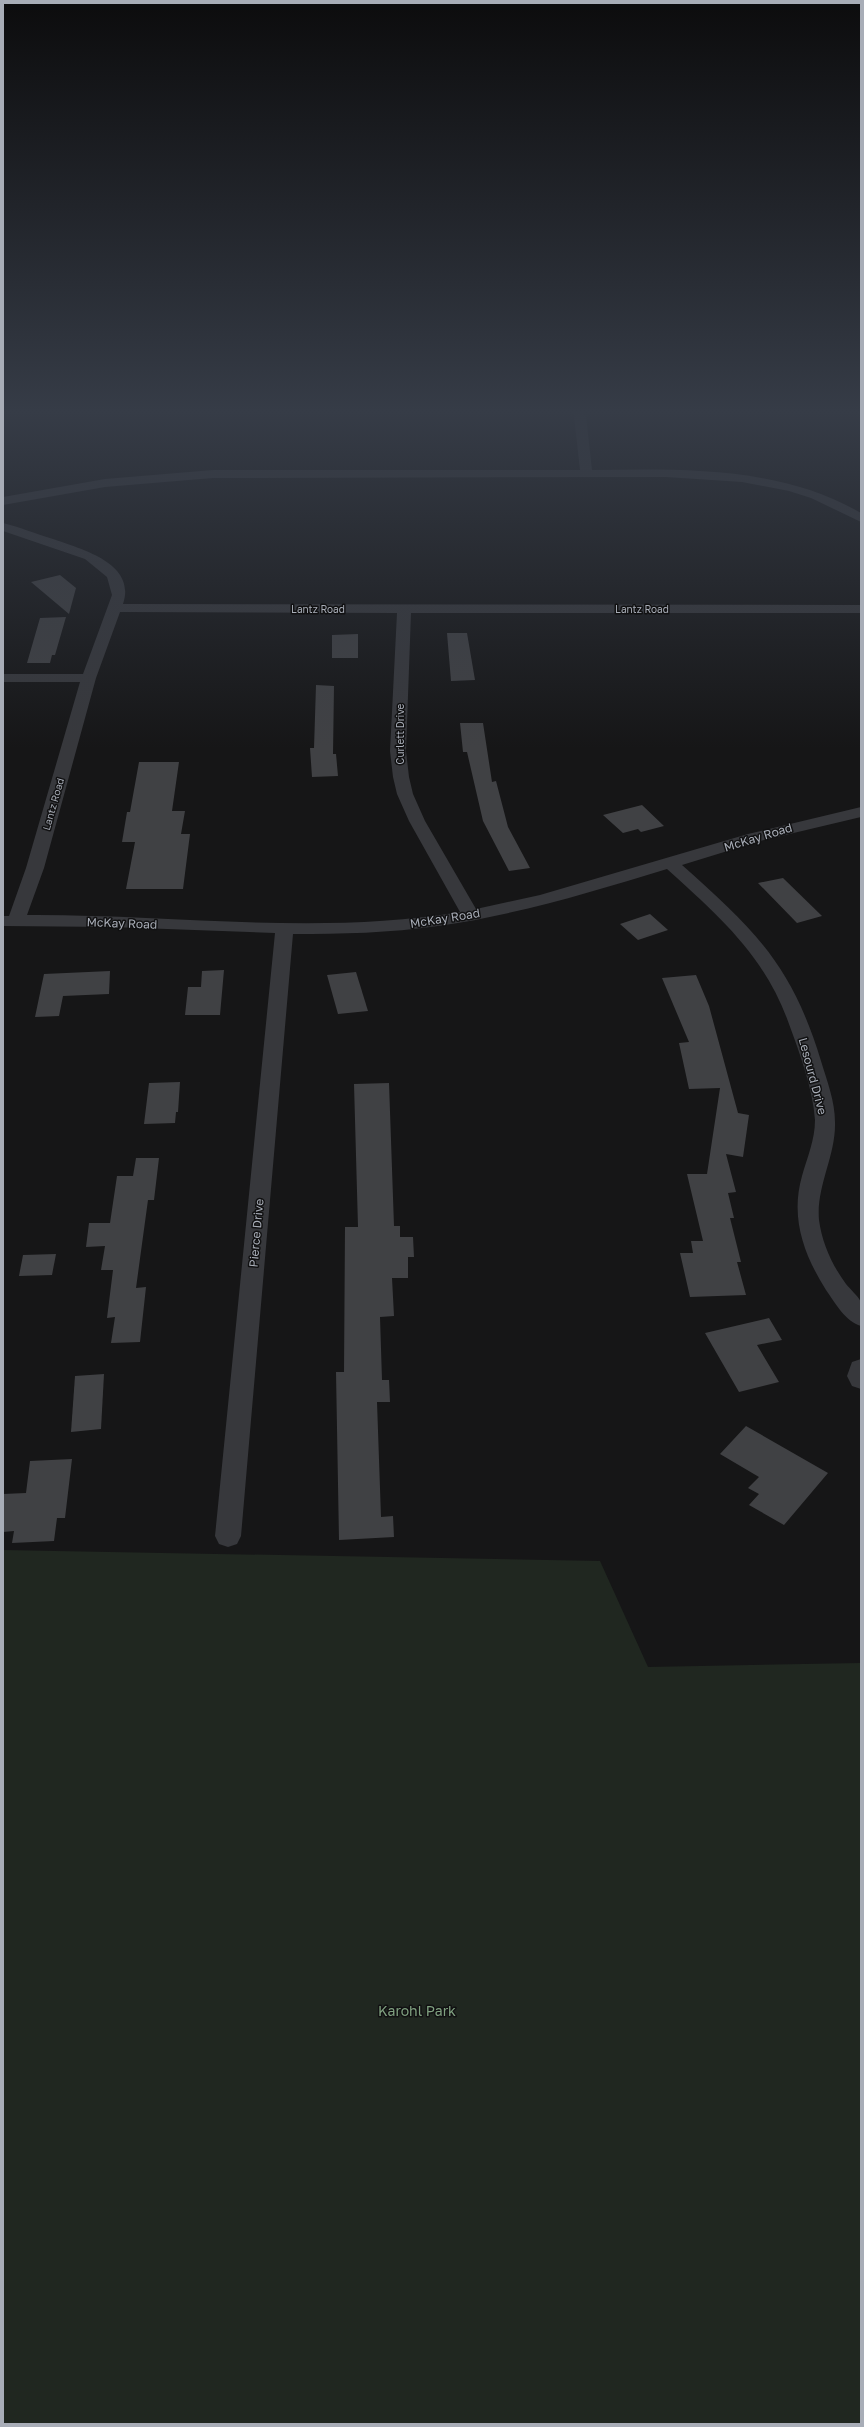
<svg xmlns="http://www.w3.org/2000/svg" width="864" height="2427" viewBox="0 0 864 2427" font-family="'Golos Text',sans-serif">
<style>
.green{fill:#202720}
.building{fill:#404144}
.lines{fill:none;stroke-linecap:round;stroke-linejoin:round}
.minor{fill:#37383c;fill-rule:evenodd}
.labels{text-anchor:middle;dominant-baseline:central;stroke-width:3;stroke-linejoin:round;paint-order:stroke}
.far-street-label{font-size:10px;fill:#a8adb7;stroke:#111112}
.street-label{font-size:12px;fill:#a8adb7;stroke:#111112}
.near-park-label{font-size:14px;fill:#80a180;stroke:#111112}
</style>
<rect width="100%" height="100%" fill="#161617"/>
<path class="green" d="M3,1550L600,1561L648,1667L861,1663V2424H3Z"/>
<g class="building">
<path d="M60,575L76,588L69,614L31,582Z"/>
<path d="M66,617L55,655H52L50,663H27L40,618Z"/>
<path d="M447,633H467L475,680L451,681Z"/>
<path d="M358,634V658H332V635Z"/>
<path d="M316,685L334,686L333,754H336L338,776L312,777L310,748H314Z"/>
<path d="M460,723H483L492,782L496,781L508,827L530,868L509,871L483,821L467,752H463Z"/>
<path d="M139,762H179L172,811H185L181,834H190L183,889H126L135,842H122L127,812H130Z"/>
<path d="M642,805L664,826L641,832L638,829L623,833L603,815Z"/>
<path d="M783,878L822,916L797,923L758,883Z"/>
<path d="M650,914L668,930L638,940L620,924Z"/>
<path d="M224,970L220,1015H185L188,987H201L202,971Z"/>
<path d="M110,971L109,994L63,996L59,1016L35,1017L44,974Z"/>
<path d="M356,972L368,1011L338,1014L327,975Z"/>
<path d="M696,975L709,1006L738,1113L749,1115L743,1157L726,1154L736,1192L728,1193L734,1218H730L741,1262H737L746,1295L690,1297L680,1253H693L691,1241H703L687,1174H707L720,1088L689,1089L679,1043L689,1042L662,978Z"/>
<path d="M180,1082L178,1112H176L175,1123L144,1124L149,1083Z"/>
<path d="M389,1083L394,1226H400V1237H413L414,1257H408V1278H392L394,1316L380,1317L382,1380H389L390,1402H377L381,1517L393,1516L394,1537L339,1540L336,1372H344L345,1227H358L354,1084Z"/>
<path d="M136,1158H159L154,1200H148L136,1288L146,1287L140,1342L111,1343L115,1317L107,1318L113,1270H101L105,1246L86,1247L89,1223H110L117,1176H133Z"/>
<path d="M56,1254L52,1275L19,1276L23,1255Z"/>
<path d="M769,1318L782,1340L757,1345L779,1382L739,1392L705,1333Z"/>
<path d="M104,1374L101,1429L71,1432L75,1376Z"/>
<path d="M746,1426L828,1473L784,1525L749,1505L759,1494L748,1488L759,1477L720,1454Z"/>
<path d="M72,1459L65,1518H57L54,1541L12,1543L14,1531L3,1532V1494L26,1493L30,1461Z"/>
</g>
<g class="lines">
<g class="minor">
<path d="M569,408H580L586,416L592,470C683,469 780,466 861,513V522L811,498L789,491L742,482L666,477L213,478L105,487L3,505V497L105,479L213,470H580L574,416Z"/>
<path d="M3,523C20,527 36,534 53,539C81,549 137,563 123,604L861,605V613H411L406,751L409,777L413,794L425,821L476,909L540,895L748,834L861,807V817L760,841L682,865C754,929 792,965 821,1061C827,1081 835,1101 835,1122C836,1156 816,1186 819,1220C822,1243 832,1265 846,1284C850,1289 858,1296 861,1302C863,1308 861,1320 861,1326C846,1322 835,1303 826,1290C804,1255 790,1218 802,1176C807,1158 815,1140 815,1120C813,1089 800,1054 789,1024C765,956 719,916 667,869C592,892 516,915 438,926C390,933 341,934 293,934L241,1536L237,1544L228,1547L219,1544L215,1536L275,933L112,927L3,926V916H9L26,868L80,682H3V674H83L112,595L107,577L85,559L3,531ZM120,612L397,613L390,751L393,777L397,794L409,821L460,912C317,936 171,914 27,915L44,868L96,678Z"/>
<path d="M861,1359V1389L852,1386L847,1376L852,1362Z"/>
</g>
</g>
<linearGradient id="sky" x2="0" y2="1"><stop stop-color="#0c0c0d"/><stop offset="0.55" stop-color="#363c47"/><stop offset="1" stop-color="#363c47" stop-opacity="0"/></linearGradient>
<rect width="864" height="748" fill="url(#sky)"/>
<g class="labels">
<g class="far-street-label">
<text x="318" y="609">Lantz Road</text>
<text x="642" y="609">Lantz Road</text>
<text transform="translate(400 734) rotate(-90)">Curlett Drive</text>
<text transform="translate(53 804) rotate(-74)">Lantz Road</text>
</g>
<g class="street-label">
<text transform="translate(758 837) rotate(-17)">McKay Road</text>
<text transform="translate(445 918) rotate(-9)">McKay Road</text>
<text transform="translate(122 923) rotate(2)">McKay Road</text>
<text transform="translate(813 1076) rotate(75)">Lesourd Drive</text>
<text transform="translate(256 1233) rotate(-85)">Pierce Drive</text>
</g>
<g class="near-park-label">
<text x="417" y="2010">Karohl Park</text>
</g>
</g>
<rect width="864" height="2427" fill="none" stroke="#a8adb7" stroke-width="8"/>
</svg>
